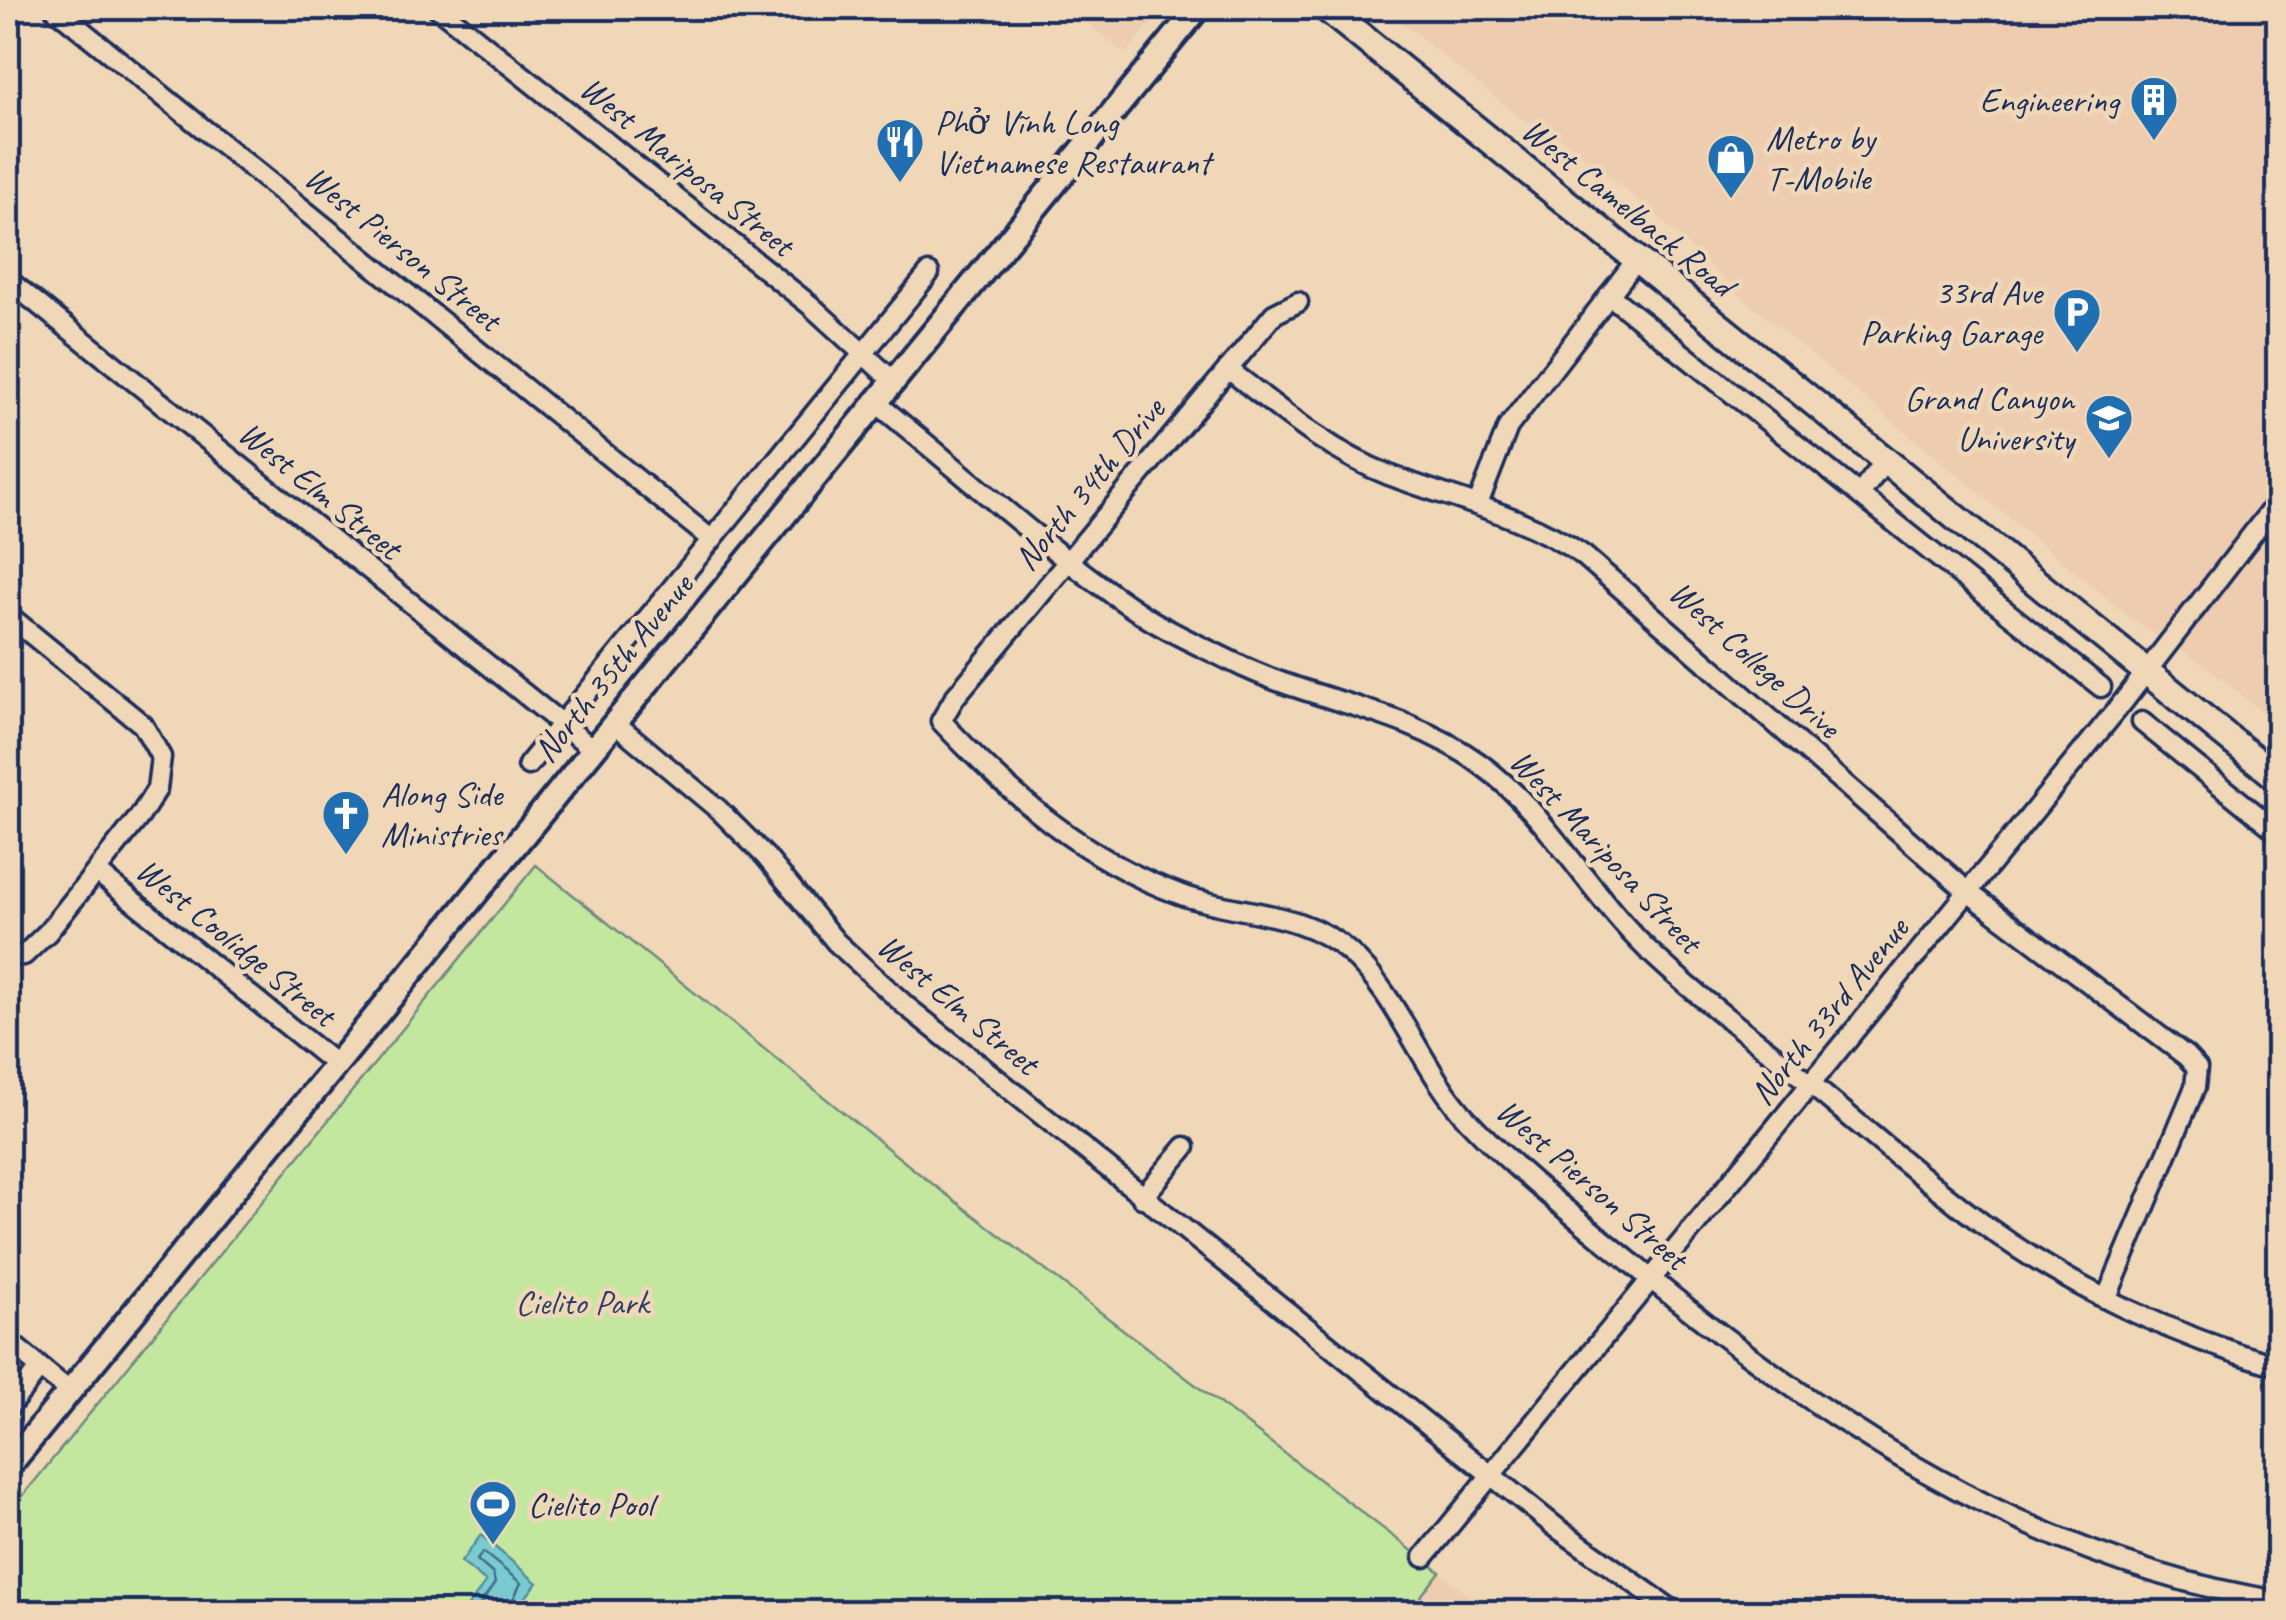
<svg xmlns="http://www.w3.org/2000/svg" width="2286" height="1620" viewBox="0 0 2286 1620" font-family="Caveat,sans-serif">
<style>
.built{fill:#eeccb0}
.green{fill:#c4e7a0;stroke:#708b7f;stroke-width:2.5}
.water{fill:#7acbd0;stroke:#548da2;stroke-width:2.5}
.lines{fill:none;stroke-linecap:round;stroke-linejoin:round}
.shore{stroke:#416d8c;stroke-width:2.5}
.street-casing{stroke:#1b2f5e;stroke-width:25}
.secondary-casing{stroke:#1b2f5e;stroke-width:30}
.primary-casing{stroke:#1b2f5e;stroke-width:32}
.street{stroke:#efd7b7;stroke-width:18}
.secondary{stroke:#efd7b7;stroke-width:22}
.primary{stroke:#efd7b7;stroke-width:25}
.labels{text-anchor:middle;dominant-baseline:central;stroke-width:9;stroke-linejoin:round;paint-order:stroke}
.poi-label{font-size:35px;fill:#1b2f5e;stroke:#efd7b7;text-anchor:start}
.street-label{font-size:35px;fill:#1b2f5e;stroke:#efd7b7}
.park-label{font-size:35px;fill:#2c4165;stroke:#efd7b7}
</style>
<rect width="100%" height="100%" fill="#efd7b7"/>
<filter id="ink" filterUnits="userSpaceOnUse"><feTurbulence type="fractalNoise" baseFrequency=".01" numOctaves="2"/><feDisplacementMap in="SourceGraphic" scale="20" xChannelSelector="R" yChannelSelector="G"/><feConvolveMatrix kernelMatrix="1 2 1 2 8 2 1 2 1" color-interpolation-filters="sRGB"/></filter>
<g filter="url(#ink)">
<g class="built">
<path d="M1069,8H1164L1125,54Z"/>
<path d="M1384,8H2278V725L2200,662L2137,623L1743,298L1655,214L1546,126L1527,123Z"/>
<path d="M1440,1572L1488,1612H1408Z"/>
</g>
<path class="green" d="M536,865L917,1172L1440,1572L1408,1612H8V1514Z"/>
<path class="water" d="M481,1535L537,1583L514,1612H463L486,1582L461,1562Z"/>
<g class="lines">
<path class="shore" d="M475,1612L495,1583L493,1574L477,1560L483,1552L521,1583L507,1612"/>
<g class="street-casing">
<g id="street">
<path d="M54,8L712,540"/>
<path d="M438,8L810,305L892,380"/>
<path d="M8,280L593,749"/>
<path d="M1609,295L2101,687"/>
<path d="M1298,302L1274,314L955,697L941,721C1008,793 1085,860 1179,894C1235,915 1302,909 1349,952C1400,997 1421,1070 1468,1120C1519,1174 1578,1219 1635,1266C1823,1422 2033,1562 2278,1601"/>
<path d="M1228,369C1278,408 1329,452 1389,475C1455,500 1524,515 1583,555L1968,892L2186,1056L2197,1068L2195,1087L2107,1297"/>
<path d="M874,401C964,473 1050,554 1146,617C1172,634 1203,647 1231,661C1312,702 1401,707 1479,763C1546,811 1587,891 1647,949C1699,999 1758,1041 1814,1087C1870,1133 1925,1181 1983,1224C2070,1288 2174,1336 2278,1366"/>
<path d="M1860,494L1886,460"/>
<path d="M1478,504L1508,427L1637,259"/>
<path d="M8,615L143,725L161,757L157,789L140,816L48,932L24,955L8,956"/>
<path d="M2142,722L2278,832"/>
<path d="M615,723L719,810L766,857L836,942L906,1006L1557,1528L1675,1612"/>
<path d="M528,765L929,273"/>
<path d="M97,872L334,1063"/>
<path d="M1142,1198L1185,1147"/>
<path d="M8,1341L69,1391"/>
<path d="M8,1408L40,1368"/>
<path d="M1424,1557L2123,702L2278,501"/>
</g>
</g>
<g class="secondary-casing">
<path id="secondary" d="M8,1467L1198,8"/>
</g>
<g class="primary-casing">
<path id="primary" d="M1326,8L2278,778"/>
</g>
<use href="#street" class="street"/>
<use href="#secondary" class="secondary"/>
<use href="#primary" class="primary"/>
</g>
</g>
<defs>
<g id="building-pin" transform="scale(2.5)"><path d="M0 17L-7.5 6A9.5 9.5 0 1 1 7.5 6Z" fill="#1f6fb2" stroke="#efd7b7"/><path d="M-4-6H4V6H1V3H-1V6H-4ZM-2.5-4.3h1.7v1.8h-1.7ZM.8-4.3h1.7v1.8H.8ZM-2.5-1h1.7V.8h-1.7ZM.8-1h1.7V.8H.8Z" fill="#fff"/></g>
<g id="restaurant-pin" transform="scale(2.5)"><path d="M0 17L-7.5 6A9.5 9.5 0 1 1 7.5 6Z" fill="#1f6fb2" stroke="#efd7b7"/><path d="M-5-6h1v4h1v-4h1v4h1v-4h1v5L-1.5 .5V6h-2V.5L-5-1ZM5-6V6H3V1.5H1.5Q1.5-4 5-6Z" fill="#fff"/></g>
<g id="shop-pin" transform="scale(2.5)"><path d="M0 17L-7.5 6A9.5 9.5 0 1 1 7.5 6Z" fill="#1f6fb2" stroke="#efd7b7"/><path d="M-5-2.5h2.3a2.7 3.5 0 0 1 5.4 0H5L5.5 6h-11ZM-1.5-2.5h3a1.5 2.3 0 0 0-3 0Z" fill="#fff"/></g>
<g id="parking-pin" transform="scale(2.5)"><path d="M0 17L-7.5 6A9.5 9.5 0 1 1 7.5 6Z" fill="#1f6fb2" stroke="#efd7b7"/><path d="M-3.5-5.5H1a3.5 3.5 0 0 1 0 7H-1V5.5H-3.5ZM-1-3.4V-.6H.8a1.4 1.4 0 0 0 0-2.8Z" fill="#fff"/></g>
<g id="university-pin" transform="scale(2.5)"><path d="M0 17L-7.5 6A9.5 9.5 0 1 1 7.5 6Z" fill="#1f6fb2" stroke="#efd7b7"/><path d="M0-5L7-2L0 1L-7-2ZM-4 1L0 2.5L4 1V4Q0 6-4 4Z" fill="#fff"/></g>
<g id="church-pin" transform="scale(2.5)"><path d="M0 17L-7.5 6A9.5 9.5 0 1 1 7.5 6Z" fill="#1f6fb2" stroke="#efd7b7"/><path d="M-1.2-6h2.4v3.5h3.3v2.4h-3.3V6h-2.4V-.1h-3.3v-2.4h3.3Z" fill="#fff"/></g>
<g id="stadium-pin" transform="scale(2.5)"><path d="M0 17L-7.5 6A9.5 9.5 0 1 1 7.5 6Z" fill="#1f6fb2" stroke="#efd7b7"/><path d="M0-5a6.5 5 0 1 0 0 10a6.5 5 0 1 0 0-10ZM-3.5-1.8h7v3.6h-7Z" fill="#fff"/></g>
</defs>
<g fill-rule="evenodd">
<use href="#building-pin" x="2154" y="100"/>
<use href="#restaurant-pin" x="900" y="142"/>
<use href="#shop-pin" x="1731" y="158"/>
<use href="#parking-pin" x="2077" y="312"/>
<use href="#university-pin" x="2109" y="418"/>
<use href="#church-pin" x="346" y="814"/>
<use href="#stadium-pin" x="493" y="1504"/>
</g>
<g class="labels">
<g class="poi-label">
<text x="2119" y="100" text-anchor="end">Engineering</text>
<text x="935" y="122">Phở Vĩnh Long<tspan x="935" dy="40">Vietnamese Restaurant</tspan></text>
<text x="1766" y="138">Metro by<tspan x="1766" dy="40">T-Mobile</tspan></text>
<text x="2042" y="292" text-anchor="end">33rd Ave<tspan x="2042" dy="40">Parking Garage</tspan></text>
<text x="2074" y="398" text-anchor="end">Grand Canyon<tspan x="2074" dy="40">University</tspan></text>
<text x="381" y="794">Along Side<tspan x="381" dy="40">Ministries</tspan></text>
<text x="528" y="1504">Cielito Pool</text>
</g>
<g class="street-label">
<text transform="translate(687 166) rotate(39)">West Mariposa Street</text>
<text transform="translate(1628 207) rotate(39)">West Camelback Road</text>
<text transform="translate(403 248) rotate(39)">West Pierson Street</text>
<text transform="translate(1089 484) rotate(-50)">North 34th Drive</text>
<text transform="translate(320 490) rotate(39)">West Elm Street</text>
<text transform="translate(1755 659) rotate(42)">West College Drive</text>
<text transform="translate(613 668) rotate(-51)">North 35th Avenue</text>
<text transform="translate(1606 851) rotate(47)">West Mariposa Street</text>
<text transform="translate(236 942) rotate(39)">West Coolidge Street</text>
<text transform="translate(958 1004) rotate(40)">West Elm Street</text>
<text transform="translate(1829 1011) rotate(-51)">North 33rd Avenue</text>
<text transform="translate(1592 1184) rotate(41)">West Pierson Street</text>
</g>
<g class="park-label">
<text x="582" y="1302">Cielito Park</text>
</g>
</g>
<rect width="2286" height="1620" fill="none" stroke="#efd7b7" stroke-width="40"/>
<rect x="20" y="20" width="2246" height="1580" fill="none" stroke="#1b2f5e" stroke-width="4" filter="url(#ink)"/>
</svg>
